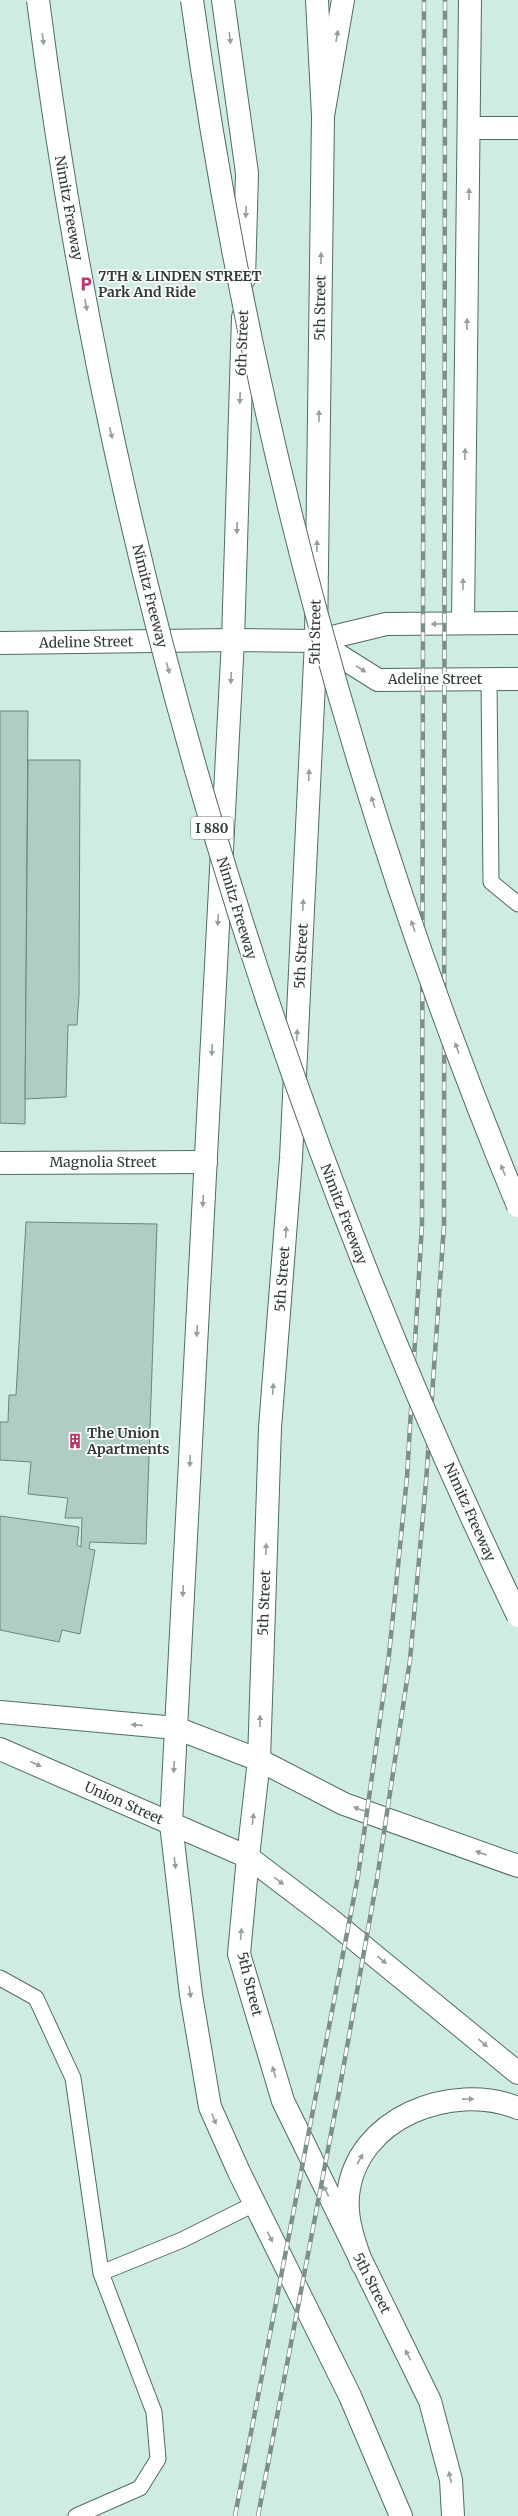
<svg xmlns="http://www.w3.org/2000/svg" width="518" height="2516" viewBox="0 0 518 2516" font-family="Merriweather,serif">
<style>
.building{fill:#afccc5;stroke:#6a857f}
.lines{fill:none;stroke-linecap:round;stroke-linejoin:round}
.service-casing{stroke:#516b65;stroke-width:17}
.minor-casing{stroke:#516b65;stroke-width:24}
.tertiary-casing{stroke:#516b65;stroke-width:24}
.secondary-casing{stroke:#516b65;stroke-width:24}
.primary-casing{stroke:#516b65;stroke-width:24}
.motorway-casing{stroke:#516b65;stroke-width:24}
.service{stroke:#fff;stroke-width:15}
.minor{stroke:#fff;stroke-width:22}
.tertiary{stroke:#fff;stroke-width:22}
.secondary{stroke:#fff;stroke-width:22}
.primary{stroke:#fff;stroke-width:22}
.motorway{stroke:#fff;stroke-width:22}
.rail-casing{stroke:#7c908b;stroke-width:4.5}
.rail{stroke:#fff;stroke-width:3;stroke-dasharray:9;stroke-linecap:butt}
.motorway-bridge-casing{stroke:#516b65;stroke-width:24;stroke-linecap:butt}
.motorway-bridge{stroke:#fff;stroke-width:22}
.oneway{fill:#989e9c}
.labels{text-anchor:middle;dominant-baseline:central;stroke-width:3.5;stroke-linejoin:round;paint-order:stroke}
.shield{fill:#fff;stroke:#6f7775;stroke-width:1}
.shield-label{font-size:13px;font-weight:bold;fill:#313d3a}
.street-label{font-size:14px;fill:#313d3a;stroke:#fff}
.poi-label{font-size:14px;font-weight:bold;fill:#313d3a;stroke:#fff;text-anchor:start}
</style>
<rect width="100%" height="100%" fill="#ceebe4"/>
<g class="building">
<path d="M0,711H28L25,1124L0,1123Z"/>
<path d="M28,760H80L79,995L77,1025H68L66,1097L25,1099Z"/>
<path d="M26,1222L157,1224L146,1544L90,1542L89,1549L95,1550L80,1634L62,1630L59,1642L0,1630V1516L79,1527L77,1545L81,1547L82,1518H65L68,1498L28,1494L31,1462L0,1460V1422H8L9,1395H16Z"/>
</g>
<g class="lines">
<g class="service-casing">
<g id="service">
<path d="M489,679L491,882L518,904"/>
<path d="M0,1978L36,1998L73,2078L101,2273L154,2412L158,2459L140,2488L76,2516"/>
<path d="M101,2273L182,2240L254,2204"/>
</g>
</g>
<g class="minor-casing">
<g id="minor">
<path d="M470,128H518"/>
<path d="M463,623L470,0"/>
<path d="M0,1163L206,1162"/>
</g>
</g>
<g class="tertiary-casing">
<g id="tertiary">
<path d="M171,1824L191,1995L210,2107L239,2172L350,2396L401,2516"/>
<path d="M248,1857L239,1954L283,2101L430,2401L451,2480L453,2516"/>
</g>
</g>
<g class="secondary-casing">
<g id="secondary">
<path d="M223,0L247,173L244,279"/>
<path d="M316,641L378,680L518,679"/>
<path d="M0,643L233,640L316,641L386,624L518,623"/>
<path d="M0,1712L176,1728L259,1760L248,1857L0,1749"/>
<path d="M171,1824L233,640L243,317"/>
</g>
</g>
<g class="primary-casing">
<path id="primary" d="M259,1760L270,1428L291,1158L316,641L323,116L343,0"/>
</g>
<g class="motorway-casing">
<g id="motorway">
<path d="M317,0L323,116"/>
<path d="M259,1760L344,1804L518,1866"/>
<path d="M248,1857L331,1920L518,2073"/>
<path d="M362,2264C354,2242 346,2219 348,2196C355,2118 452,2081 518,2108"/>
</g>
</g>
<use href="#service" class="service"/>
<use href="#minor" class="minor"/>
<use href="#tertiary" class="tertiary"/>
<use href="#secondary" class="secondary"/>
<use href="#primary" class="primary"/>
<use href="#motorway" class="motorway"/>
<g class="rail-casing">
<g id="rail">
<path d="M235,2516L358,1876L389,1655L407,1477L422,1224L424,0"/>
<path d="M258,2516L339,2092L377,1879L410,1660L426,1482L444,1225L445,0"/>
</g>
</g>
<use href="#rail" class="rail"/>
<g class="motorway-bridge-casing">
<g id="motorway-bridge">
<path d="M38,0C109,561 273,1107 518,1616"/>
<path d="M192,0C249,412 358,821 518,1206"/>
</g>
</g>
<use href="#motorway-bridge" class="motorway-bridge"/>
</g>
<defs><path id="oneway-solid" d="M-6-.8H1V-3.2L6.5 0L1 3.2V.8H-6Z"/></defs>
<g class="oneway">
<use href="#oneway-solid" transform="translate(337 36) rotate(-80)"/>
<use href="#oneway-solid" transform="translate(230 38) rotate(83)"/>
<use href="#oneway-solid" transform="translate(43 39) rotate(82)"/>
<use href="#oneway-solid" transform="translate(469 194) rotate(-89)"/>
<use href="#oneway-solid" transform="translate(246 212) rotate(92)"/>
<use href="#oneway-solid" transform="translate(321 258) rotate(-89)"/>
<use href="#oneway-solid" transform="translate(86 305) rotate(80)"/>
<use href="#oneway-solid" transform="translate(467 324) rotate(-89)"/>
<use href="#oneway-solid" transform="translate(240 398) rotate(92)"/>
<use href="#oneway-solid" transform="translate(319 416) rotate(-89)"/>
<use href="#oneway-solid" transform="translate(111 433) rotate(77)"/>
<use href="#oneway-solid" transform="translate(465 454) rotate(-89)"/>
<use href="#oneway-solid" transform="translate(237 528) rotate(92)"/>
<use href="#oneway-solid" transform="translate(317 546) rotate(-89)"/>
<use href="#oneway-solid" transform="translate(463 584) rotate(-89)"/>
<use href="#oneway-solid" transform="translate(437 624) rotate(179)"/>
<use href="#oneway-solid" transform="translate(168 668) rotate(75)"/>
<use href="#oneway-solid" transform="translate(361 669) rotate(32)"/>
<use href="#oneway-solid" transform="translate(231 678) rotate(93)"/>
<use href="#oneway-solid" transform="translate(309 775) rotate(-87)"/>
<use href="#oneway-solid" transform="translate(373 802) rotate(-107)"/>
<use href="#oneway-solid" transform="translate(303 905) rotate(-87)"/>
<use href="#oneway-solid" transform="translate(218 920) rotate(93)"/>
<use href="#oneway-solid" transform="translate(413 926) rotate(-109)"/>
<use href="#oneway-solid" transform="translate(297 1035) rotate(-87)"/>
<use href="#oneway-solid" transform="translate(457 1048) rotate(-110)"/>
<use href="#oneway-solid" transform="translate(212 1050) rotate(93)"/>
<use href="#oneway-solid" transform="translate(503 1170) rotate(-111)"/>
<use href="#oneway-solid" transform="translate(203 1201) rotate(93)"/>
<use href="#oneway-solid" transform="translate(286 1232) rotate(-86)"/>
<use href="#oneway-solid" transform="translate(197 1331) rotate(93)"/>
<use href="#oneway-solid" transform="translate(273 1389) rotate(-86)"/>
<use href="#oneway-solid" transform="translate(190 1461) rotate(93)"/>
<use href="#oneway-solid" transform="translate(266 1549) rotate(-88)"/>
<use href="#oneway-solid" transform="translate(183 1591) rotate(93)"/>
<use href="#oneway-solid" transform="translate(260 1721) rotate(-89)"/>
<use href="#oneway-solid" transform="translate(137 1725) rotate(-175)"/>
<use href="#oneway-solid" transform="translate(36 1764) rotate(24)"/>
<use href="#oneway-solid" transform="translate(174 1767) rotate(93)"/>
<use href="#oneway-solid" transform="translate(359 1809) rotate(-160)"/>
<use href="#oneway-solid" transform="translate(253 1819) rotate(-83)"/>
<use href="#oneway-solid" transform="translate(481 1853) rotate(-160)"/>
<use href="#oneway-solid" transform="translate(175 1863) rotate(83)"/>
<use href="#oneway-solid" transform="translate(279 1881) rotate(37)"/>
<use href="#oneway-solid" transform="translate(241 1934) rotate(-85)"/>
<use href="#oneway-solid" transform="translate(382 1960) rotate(39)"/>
<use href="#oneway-solid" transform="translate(190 1992) rotate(82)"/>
<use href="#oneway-solid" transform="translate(483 2043) rotate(40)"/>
<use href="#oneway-solid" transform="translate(274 2072) rotate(-107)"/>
<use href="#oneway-solid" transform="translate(468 2099) rotate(-1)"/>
<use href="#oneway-solid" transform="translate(214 2119) rotate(68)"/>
<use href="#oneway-solid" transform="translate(360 2159) rotate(-61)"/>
<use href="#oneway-solid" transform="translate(326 2191) rotate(-116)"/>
<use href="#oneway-solid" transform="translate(270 2237) rotate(64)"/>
<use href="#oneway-solid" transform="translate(408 2355) rotate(-116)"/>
<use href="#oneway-solid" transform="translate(450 2477) rotate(-102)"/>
</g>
<defs>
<g id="parking-bare" transform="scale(1.2)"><path d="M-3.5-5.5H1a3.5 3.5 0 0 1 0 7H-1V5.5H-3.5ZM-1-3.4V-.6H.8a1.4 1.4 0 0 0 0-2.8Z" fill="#bf356e" stroke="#fff" stroke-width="2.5" paint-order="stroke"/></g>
<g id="building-bare" transform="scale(1.2)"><path d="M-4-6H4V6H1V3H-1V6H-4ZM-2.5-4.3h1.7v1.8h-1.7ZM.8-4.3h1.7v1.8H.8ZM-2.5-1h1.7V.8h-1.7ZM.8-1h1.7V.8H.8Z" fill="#bf356e" stroke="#fff" stroke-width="2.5" paint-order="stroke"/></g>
</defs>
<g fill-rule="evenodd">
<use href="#parking-bare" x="86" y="284"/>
<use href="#building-bare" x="75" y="1441"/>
</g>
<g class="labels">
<rect class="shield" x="191" y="817" width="42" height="22" rx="3"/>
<g class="shield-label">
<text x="212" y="828">I 880</text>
</g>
<g class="street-label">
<text transform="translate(69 208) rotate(80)">Nimitz Freeway</text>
<text transform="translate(320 308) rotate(-89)">5th Street</text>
<text transform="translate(242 343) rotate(-88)">6th Street</text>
<text transform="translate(150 596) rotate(76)">Nimitz Freeway</text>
<text transform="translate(315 632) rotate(-89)">5th Street</text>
<text transform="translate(86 642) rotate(-1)">Adeline Street</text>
<text x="435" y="679">Adeline Street</text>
<text transform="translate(237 908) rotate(73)">Nimitz Freeway</text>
<text transform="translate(301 956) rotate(-87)">5th Street</text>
<text x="103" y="1162">Magnolia Street</text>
<text transform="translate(344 1214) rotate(69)">Nimitz Freeway</text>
<text transform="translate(282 1279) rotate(-86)">5th Street</text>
<text transform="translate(470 1512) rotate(66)">Nimitz Freeway</text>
<text transform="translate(264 1603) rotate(-88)">5th Street</text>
<text transform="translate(124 1803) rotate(24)">Union Street</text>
<text transform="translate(250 1984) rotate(76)">5th Street</text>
<text transform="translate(372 2283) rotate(63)">5th Street</text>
</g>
<g class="poi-label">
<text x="98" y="276">7TH &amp; LINDEN STREET<tspan x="98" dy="16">Park And Ride</tspan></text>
<text x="87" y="1433">The Union<tspan x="87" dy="16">Apartments</tspan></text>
</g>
</g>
</svg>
